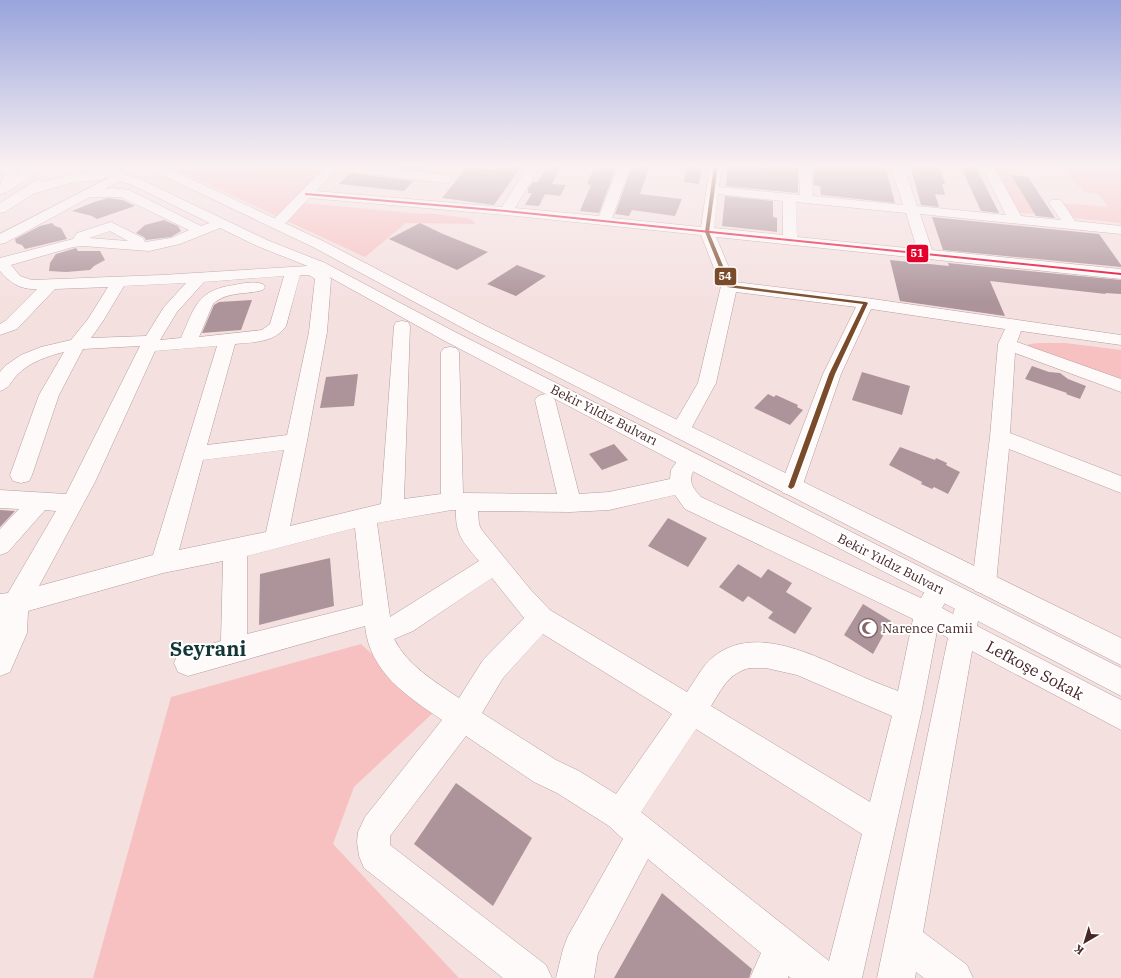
<svg xmlns="http://www.w3.org/2000/svg" width="1121" height="978" viewBox="0 0 1121 978" font-family="'IBM Plex Serif',serif">
<style>
.green{fill:#f7c1c2}
.building{fill:#ac949a}
.lines{fill:none;stroke-linecap:round;stroke-linejoin:round}
.minor-casing{stroke:#b59d9d;stroke-width:1}
.major-casing{stroke:#b59d9d;stroke-width:1}
.minor{fill:#fefafa;fill-rule:evenodd}
.major{fill:#fefafa;fill-rule:evenodd}
.bus-1-casing{stroke:#fff;stroke-width:3}
.bus-2-casing{stroke:#fff;stroke-width:3}
.bus-1{fill:#7a4b2a;fill-rule:evenodd}
.bus-2{fill:#e4002b;fill-rule:evenodd}
.labels{text-anchor:middle;dominant-baseline:central;stroke-width:4;stroke-linejoin:round;paint-order:stroke}
.street-label{font-size:13px;fill:#482527;stroke:#fff}
.poi-label{font-size:13px;fill:#482527;stroke:#fff;text-anchor:start}
.near-street-label{font-size:16px;fill:#482527;stroke:#fff}
.near-district-label{font-size:20px;font-weight:bold;fill:#123536;stroke:#fff}
.line-badge{stroke:#fff;stroke-width:1.5}
.badge-label{font-size:11px;text-anchor:middle;font-weight:bold;fill:#fff}
</style>
<rect width="100%" height="100%" fill="#f5e0e0"/>
<g class="green">
<path d="M166,165H328L292,202L422,214L427,213L468,218L474,221L475,224L406,223L365,257Z"/>
<path d="M989,165H1003L1037,214L1016,213Z"/>
<path d="M1025,165H1121V223L1072,218L1061,203L1109,207L1097,193L1084,192L1064,169Z"/>
<path d="M1039,343H1065L1121,350V380L1027,346L1029,344Z"/>
<path d="M361,644L435,711L354,787L333,844L459,978H93L171,697Z"/>
</g>
<g class="building">
<path d="M391,165H427L422,171L389,167Z"/>
<path d="M501,165H522L494,205L442,198L467,167L498,170Z"/>
<path d="M548,165H562L552,184L566,185L560,196L545,194L539,206L525,205L532,193H528V189L533,182H538Z"/>
<path d="M635,165H650L640,194L682,199L675,216L632,210L629,216L615,214L631,169L633,170Z"/>
<path d="M687,165H703L699,184L684,182Z"/>
<path d="M728,165H774L798,167V193L726,186Z"/>
<path d="M815,165L885,166L895,203L821,195L820,186L814,185L813,169H815Z"/>
<path d="M910,165H939L945,184H942L945,195L935,194L939,207L921,205Z"/>
<path d="M960,165H975L999,213L981,211Z"/>
<path d="M595,166L616,168L599,213L580,211L591,185L587,184Z"/>
<path d="M350,173L413,181L404,191L339,184Z"/>
<path d="M1011,175L1028,177L1055,218L1036,216Z"/>
<path d="M725,196L773,201V217L777,218V232L722,226Z"/>
<path d="M108,198L123,200L135,206L97,219L92,216L72,211L94,202Z"/>
<path d="M932,217L1099,234L1121,265V267L943,250Z"/>
<path d="M164,220L178,226L181,231L171,237L146,240L144,237L136,233L145,225Z"/>
<path d="M52,223L55,226L61,228L67,239L25,249L22,245L16,243L15,239L40,226Z"/>
<path d="M420,223L443,234L488,252L457,270L389,239Z"/>
<path d="M76,248L78,251H100L105,260L94,266L90,270L66,272L49,271L50,263L56,254Z"/>
<path d="M890,260L949,266L948,263L1121,280V294L1105,293L1106,294L990,281L1005,316L900,301Z"/>
<path d="M517,265L546,276L516,296L487,284Z"/>
<path d="M252,300L241,330L202,333L214,305L219,302Z"/>
<path d="M1032,366L1049,372L1060,373L1068,379L1086,386L1080,399L1066,394L1067,393L1025,379Z"/>
<path d="M862,372L910,386L902,415L852,400Z"/>
<path d="M358,374L354,406L320,408L326,377Z"/>
<path d="M768,394L774,397L776,395L798,405L797,407L803,410L790,425L754,408Z"/>
<path d="M614,444L628,460L602,470L589,454Z"/>
<path d="M900,447L935,460L936,458L947,463L946,465L960,472L948,494L934,487L932,489L921,484L922,482L889,465Z"/>
<path d="M0,510L15,511L0,527Z"/>
<path d="M668,518L707,538L688,567L648,546Z"/>
<path d="M330,558L334,606L259,625L260,574Z"/>
<path d="M738,564L761,578L768,569L792,583L786,592L812,608L795,634L768,618L773,612L748,596L743,602L719,587Z"/>
<path d="M863,604L891,621L873,654L844,635Z"/>
<path d="M456,783L532,838L493,906L414,844Z"/>
<path d="M662,893L752,969L749,978H614Z"/>
</g>
<g class="lines">
<g class="minor-casing">
<g id="minor">
<path d="M327,165H359L446,175L450,176L452,179L450,182L446,183L336,170L316,191L502,207L529,165H541L515,208L599,216L619,165H631L612,218L701,227L710,165H722L719,187L800,195L799,165H811L813,196L903,205L891,165H903L917,206L1006,215L981,165H993L1021,216L1061,220L1049,203L1051,200H1061L1075,221L1121,226V234L920,214L932,250L1121,269V279L716,237L735,282L866,298L1121,335V345L1021,331L1017,342L1121,379V392L1015,353L1010,433L1121,476V493L1009,449L996,583L993,591L984,594L975,591L972,583L990,437L998,344L1005,329L871,309L841,374L802,487L799,493L791,495L783,493L780,487L823,374L856,307L736,292L716,383L687,436L680,438L673,436L670,431L698,383L721,286L701,235L506,215L309,198L282,227L277,228L272,227L270,224L272,221ZM718,194L783,201V235L714,228ZM796,202L906,213L917,249L797,237Z"/>
<path d="M120,172L124,173L126,176L124,179L105,189L113,188L129,190L201,226L220,219L225,220L227,223L225,226L180,244L149,251L83,246L73,247L11,265L20,276L32,280L162,275L308,266L320,261L325,263L328,266L324,270L331,279L327,332L307,441L290,526L381,504L394,326L396,322L402,321L408,322L410,326L404,499L441,494V352L444,348L450,347L456,348L459,352L463,493L557,494L535,400L538,396L545,394L552,396L555,400L579,494L609,492L670,479L671,470L682,454L689,451L696,454L700,459C690,476 686,481 701,497L921,598L924,593L933,590L942,593L946,601L942,608L953,614L959,596L968,593L977,596L981,604L977,626L1121,700V730L972,651L923,932L967,965L973,978H924L916,972L915,978H877L948,638L937,631L922,709L862,978H791L788,976V978H750L761,953L648,859L598,953L594,978H556L563,949L568,936L623,839L609,826L557,793L534,782L466,736L390,836V845L546,965L552,978H503L364,868L359,856L357,842L358,832L365,817L442,720C407,696 370,673 365,626L188,676L178,672L174,663L178,654L221,641L223,561L163,573L28,611L27,633L10,672L0,676V594L8,593L56,511L45,510L8,552L0,555V529L19,509L0,508V490L66,494L140,346L83,349L59,395L32,475L29,481L21,483L13,481L10,475L39,395L64,352C48,356 30,362 18,374C11,381 10,388 0,391V372L5,366L21,355L41,347L71,340L88,319L108,287L55,289L17,329L0,335V324L5,321L37,289C21,290 10,283 0,271V258L73,239L77,233L111,222L143,238L145,242L171,238L189,230L121,197H90L5,243L0,244V234ZM110,231L128,241L89,238ZM300,275H309L315,279L309,332L287,435L207,445L235,344C253,342 275,343 286,326ZM284,276L270,324L262,330L199,337L213,304C227,291 246,295 263,290L265,287L263,284C254,281 244,283 234,285C197,290 195,307 181,338L160,340L177,312L204,282ZM186,283L164,307L146,336L91,338L103,321L124,286ZM217,346L153,555L39,586L95,482L155,351ZM284,450L266,532L179,550L203,460ZM675,495L685,509L913,619L898,691C882,685 867,679 852,672C812,655 753,623 712,658C703,665 694,682 687,692L550,610L530,589L481,529L479,524L478,511L570,512L609,510ZM452,510H456C455,535 464,543 479,561L390,617L377,523ZM355,528L363,605L247,634V556ZM492,578L524,618L483,660L459,698C434,681 408,666 394,639L413,631ZM543,634L672,714L616,794L579,771L556,760L482,713L503,678ZM750,668H766L797,675L892,716L870,802L711,706C722,689 728,673 750,668ZM696,729L862,834L829,961L641,812Z"/>
</g>
</g>
<g class="major-casing">
<g id="major">
<path d="M0,165H10L15,170L17,174L33,165H49L5,193L0,194V184L5,174L0,170Z"/>
<path d="M73,165H93L140,179L267,240L325,263L455,332L1121,668V696L443,340L315,269L257,246L132,185L106,177L100,180L70,183L33,194L5,212L0,213V203L35,181L39,180L44,182L69,175L93,173L75,168Z"/>
<path d="M145,165H161L323,241L484,325L1121,638V665L472,333L313,247L147,168Z"/>
</g>
</g>
<use href="#minor" class="minor"/>
<use href="#major" class="major"/>
<g class="bus-1-casing">
<path id="bus-1" d="M714,165H718L709,232L731,285L866,302L868,303L835,374L794,487L791,489L788,487L829,374L863,304L727,287L705,232Z"/>
</g>
<g class="bus-2-casing">
<path id="bus-2" d="M306,193L506,210L1121,273V275L506,212L305,195V193Z"/>
</g>
<use href="#bus-1" class="bus-1"/>
<use href="#bus-2" class="bus-2"/>
</g>
<linearGradient id="sky" x2="0" y2="1"><stop stop-color="#98a4dc"/><stop offset="0.55" stop-color="#faf1f1"/><stop offset="1" stop-color="#faf1f1" stop-opacity="0"/></linearGradient>
<rect width="1121" height="302" fill="url(#sky)"/>
<defs>
<g id="mosque-ring" transform="scale(1)"><circle r="9.5" fill="#fff" stroke="#856668" stroke-width="1.5"/><path d="M3.5-4.9A6 6 0 1 0 3.5 4.9A5 5 0 1 1 3.5-4.9Z" fill="#856668"/></g>
</defs>
<g fill-rule="evenodd">
<use href="#mosque-ring" x="868" y="628"/>
</g>
<g class="labels">
<g class="street-label">
<text transform="translate(604 415) rotate(27)">Bekir Yıldız Bulvarı</text>
<text transform="translate(891 564) rotate(27)">Bekir Yıldız Bulvarı</text>
</g>
<g class="poi-label">
<text x="882" y="628">Narence Camii</text>
</g>
<g class="near-street-label">
<text transform="translate(1035 670) rotate(28)">Lefkoşe Sokak</text>
</g>
<g class="near-district-label">
<text x="208" y="648">Seyrani</text>
</g>
</g>
<g class="line-badge">
<rect x="906" y="244" width="23" height="19" rx="4" fill="#e4002b"/>
<rect x="714" y="267" width="23" height="19" rx="4" fill="#7a4b2a"/>
</g>
<g class="badge-label">
<text x="917" y="257">51</text>
<text x="725" y="280">54</text>
</g>
<g transform="translate(1085 942) rotate(218)" stroke="#ffffff" stroke-width="3" paint-order="stroke">
<path d="M0-3L7 15L0 10L-7 15Z" fill="#482527"/>
<text y="-6" font-size="11" font-weight="bold" text-anchor="middle" fill="#482527">K</text>
</g>
</svg>
